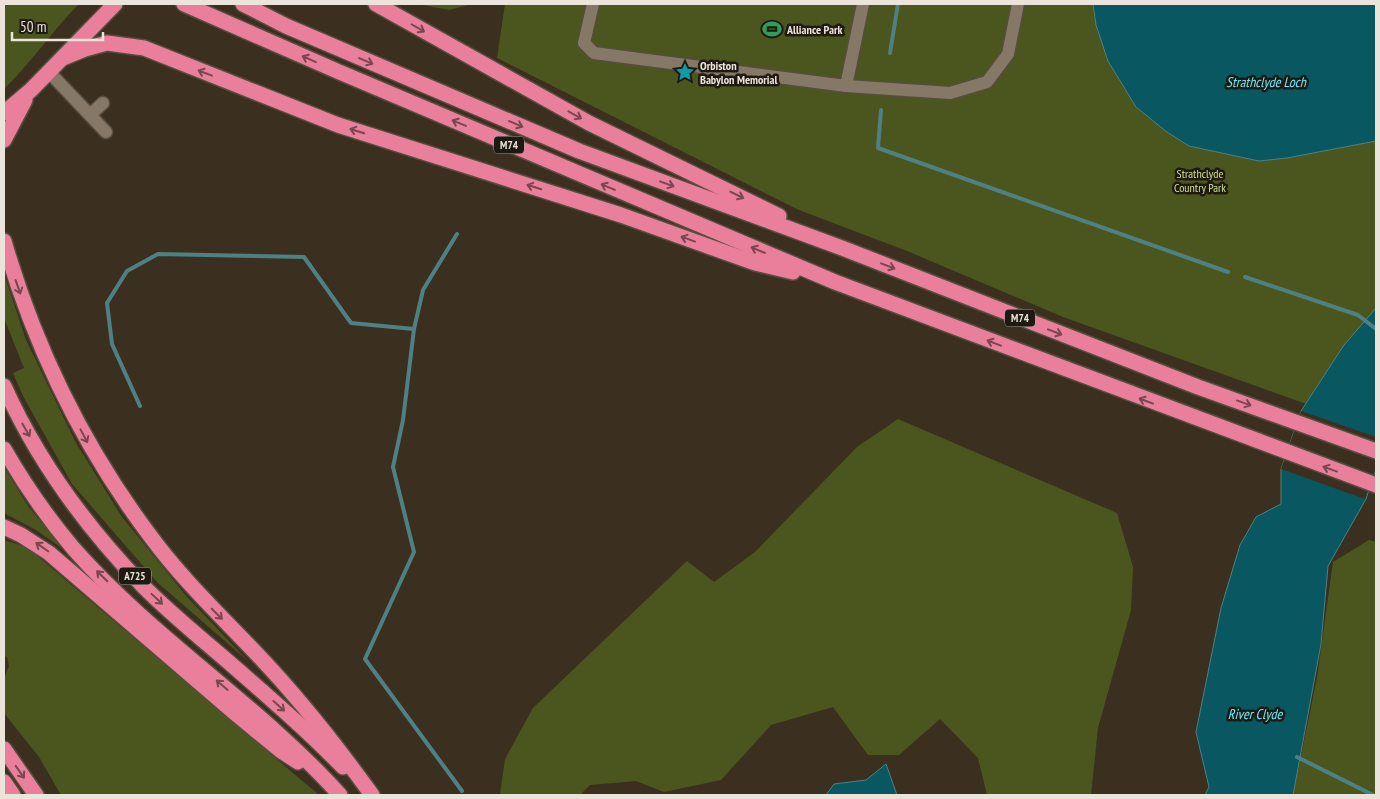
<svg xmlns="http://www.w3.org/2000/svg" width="1380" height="799" viewBox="0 0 1380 799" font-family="'PT Sans Narrow',sans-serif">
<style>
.green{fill:#4b561e}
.water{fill:#095760;stroke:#4d8185}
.pier{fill:#3b3020}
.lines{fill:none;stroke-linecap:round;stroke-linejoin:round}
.stream{stroke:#4d8185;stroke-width:4}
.minor-casing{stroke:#564d3f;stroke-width:15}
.highway-casing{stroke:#564d3f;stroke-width:18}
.minor{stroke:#857866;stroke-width:12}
.highway{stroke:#e97f9a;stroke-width:15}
.oneway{stroke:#79474f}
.labels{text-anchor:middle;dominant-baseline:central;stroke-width:5;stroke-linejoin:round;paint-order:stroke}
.shield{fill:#1e1912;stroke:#aea79e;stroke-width:1}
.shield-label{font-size:11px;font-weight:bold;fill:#ebe4da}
.poi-label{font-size:12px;font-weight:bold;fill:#ebe4da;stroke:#1e1912;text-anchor:start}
.park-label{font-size:12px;fill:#cce086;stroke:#1e1912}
.water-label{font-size:14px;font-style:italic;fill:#68ebfb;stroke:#1e1912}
</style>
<rect width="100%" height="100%" fill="#3b3020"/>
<g class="green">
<path d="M4,4H79C52,31 31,63 4,89Z"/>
<path d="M418,4H467L468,5L449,10Z"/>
<path d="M505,4H1376V429L1063,317L907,251L799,210L497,58Z"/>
<path d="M4,274L26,340L76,443L122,517L187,597L248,661L158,583L72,484L23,396L13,373L24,368L4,318Z"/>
<path d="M898,419L1117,513L1133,567L1131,610L1098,728L1091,795H987L978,758L940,719L899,755H868L833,707L771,725L721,780L664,792L636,781L590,785L580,795H500L505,759L533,708L687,561L714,582L755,552L857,447Z"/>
<path d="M4,467L28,506L63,549L36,530L4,513Z"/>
<path d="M4,540L28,548L319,795H61L39,757L4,713V679L9,666L7,657L4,656Z"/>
<path d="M1369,540L1376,542V795H1293L1317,678L1333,562Z"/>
</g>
<g class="water">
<path d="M1093,4H1376V141L1287,158L1259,161L1189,146L1167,132L1136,107L1108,61L1096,25Z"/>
<path d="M1376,308V468L1366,499L1328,566L1321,644L1293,795H1205L1209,787L1196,732L1221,608L1240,545L1256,517L1281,504V469L1301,411L1344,345Z"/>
<path d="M886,764L897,795H826L834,784L866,780Z"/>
</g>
<path class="pier" d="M1301,411L1376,437V468L1365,499L1281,469Z"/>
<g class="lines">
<g class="stream">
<path d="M890,53L898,4"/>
<path d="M881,110L878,148L1228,272"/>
<path d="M457,234L423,290L414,329L403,420L393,467L414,552L365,659L462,791"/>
<path d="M1245,277L1358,315L1376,329"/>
<path d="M140,406L112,344L107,303L127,271L158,254L304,257L351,323L414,329"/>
<path d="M1297,757L1373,795"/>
</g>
<g class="minor-casing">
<g id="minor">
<path d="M593,4L584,43L594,53L846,86L863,4"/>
<path d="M49,72L106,132"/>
<path d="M846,86L950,93L987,82L1008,54L1018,4"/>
<path d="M90,115L103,103"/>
</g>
</g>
<g class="highway-casing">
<g id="highway">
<path d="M184,4L337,71L835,282L1376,485"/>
<path d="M243,4L286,26L579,151L842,248L1198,387L1376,451"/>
<path d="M376,4L589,123L779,216"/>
<path d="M63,58L85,49L107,43L144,48L338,125L621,215L755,263L793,272"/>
<path d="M4,113L31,90L115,4"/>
<path d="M4,140L25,100"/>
<path d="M4,241C35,348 84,448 151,537C182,579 219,614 255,652C298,697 336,745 372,795"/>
<path d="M4,386C38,462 87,528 144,587C172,615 202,639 232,665C270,698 308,731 343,767"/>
<path d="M4,449C24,484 47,517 73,548C153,639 259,705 340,795"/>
<path d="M4,527L21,535L49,553L236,714L281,751L298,762"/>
<path d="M4,749L36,795"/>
<path d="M4,782L13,795"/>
</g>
</g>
<use href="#minor" class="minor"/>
<use href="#highway" class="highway"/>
</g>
<defs><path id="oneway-shaft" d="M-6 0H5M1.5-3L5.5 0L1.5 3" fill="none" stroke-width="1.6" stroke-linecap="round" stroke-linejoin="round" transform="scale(1.25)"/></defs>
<g class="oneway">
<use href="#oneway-shaft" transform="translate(418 28) rotate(30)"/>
<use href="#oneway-shaft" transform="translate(309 59) rotate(-156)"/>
<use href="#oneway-shaft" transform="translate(366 61) rotate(23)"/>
<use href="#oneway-shaft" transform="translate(205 73) rotate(-159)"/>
<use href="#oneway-shaft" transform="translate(575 115) rotate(29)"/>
<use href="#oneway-shaft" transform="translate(459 123) rotate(-157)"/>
<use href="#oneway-shaft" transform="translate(516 124) rotate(23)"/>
<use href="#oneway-shaft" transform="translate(357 131) rotate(-163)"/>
<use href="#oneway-shaft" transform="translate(667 184) rotate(20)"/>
<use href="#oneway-shaft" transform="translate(534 187) rotate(-162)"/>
<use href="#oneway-shaft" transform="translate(608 187) rotate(-157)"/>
<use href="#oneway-shaft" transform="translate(737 195) rotate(26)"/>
<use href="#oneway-shaft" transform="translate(688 239) rotate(-160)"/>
<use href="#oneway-shaft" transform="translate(758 250) rotate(-157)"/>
<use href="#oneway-shaft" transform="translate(888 266) rotate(21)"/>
<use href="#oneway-shaft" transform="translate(18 287) rotate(71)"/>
<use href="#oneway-shaft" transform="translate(1055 332) rotate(21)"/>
<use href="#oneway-shaft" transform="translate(994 343) rotate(-159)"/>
<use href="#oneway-shaft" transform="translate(1146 401) rotate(-159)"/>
<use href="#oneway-shaft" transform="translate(1244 403) rotate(20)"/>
<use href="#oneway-shaft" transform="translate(26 430) rotate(60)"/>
<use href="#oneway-shaft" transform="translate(84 436) rotate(62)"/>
<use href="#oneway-shaft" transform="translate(1330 469) rotate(-160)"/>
<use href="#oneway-shaft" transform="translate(42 547) rotate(-145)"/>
<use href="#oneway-shaft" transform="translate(102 576) rotate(-136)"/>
<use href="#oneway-shaft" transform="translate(157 599) rotate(43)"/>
<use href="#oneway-shaft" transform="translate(217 614) rotate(45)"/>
<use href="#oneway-shaft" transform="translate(222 685) rotate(-139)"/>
<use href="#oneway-shaft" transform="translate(279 706) rotate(42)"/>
<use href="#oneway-shaft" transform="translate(20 772) rotate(55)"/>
</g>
<defs>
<g id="stadium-bare" transform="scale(1.5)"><path d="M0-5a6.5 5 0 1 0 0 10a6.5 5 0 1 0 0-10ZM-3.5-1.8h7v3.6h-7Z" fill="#2e9e5b" stroke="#1e1912" stroke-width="2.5" paint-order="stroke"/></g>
<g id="sight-bare" transform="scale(1.5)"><path d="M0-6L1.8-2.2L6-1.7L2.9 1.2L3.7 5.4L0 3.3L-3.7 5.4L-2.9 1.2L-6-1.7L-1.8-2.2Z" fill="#0f9aa8" stroke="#1e1912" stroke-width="2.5" paint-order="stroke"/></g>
</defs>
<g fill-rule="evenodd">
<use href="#stadium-bare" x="772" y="29"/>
<use href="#sight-bare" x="685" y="72"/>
</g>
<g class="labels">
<g class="shield">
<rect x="494" y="136.5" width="30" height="17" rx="4"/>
<rect x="1005" y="309.5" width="30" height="17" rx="4"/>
<rect x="119" y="567.5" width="32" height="17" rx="4"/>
</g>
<g class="shield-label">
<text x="509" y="145">M74</text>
<text x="1020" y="318">M74</text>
<text x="135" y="576">A725</text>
</g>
<g class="poi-label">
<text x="787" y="29">Alliance Park</text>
<text x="700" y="65">Orbiston<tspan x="700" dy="14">Babylon Memorial</tspan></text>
</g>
<g class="park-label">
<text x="1200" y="173">Strathclyde<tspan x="1200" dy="14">Country Park</tspan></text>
</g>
<g class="water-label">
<text x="1266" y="82">Strathclyde Loch</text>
<text x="1255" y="714">River Clyde</text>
</g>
</g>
<rect width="1380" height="799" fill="none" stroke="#ebe4da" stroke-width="10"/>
<path d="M12 32v8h91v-8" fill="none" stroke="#ebe4da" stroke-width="2.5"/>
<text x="20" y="32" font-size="15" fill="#ebe4da" stroke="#1e1912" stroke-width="4" paint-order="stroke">50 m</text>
</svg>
